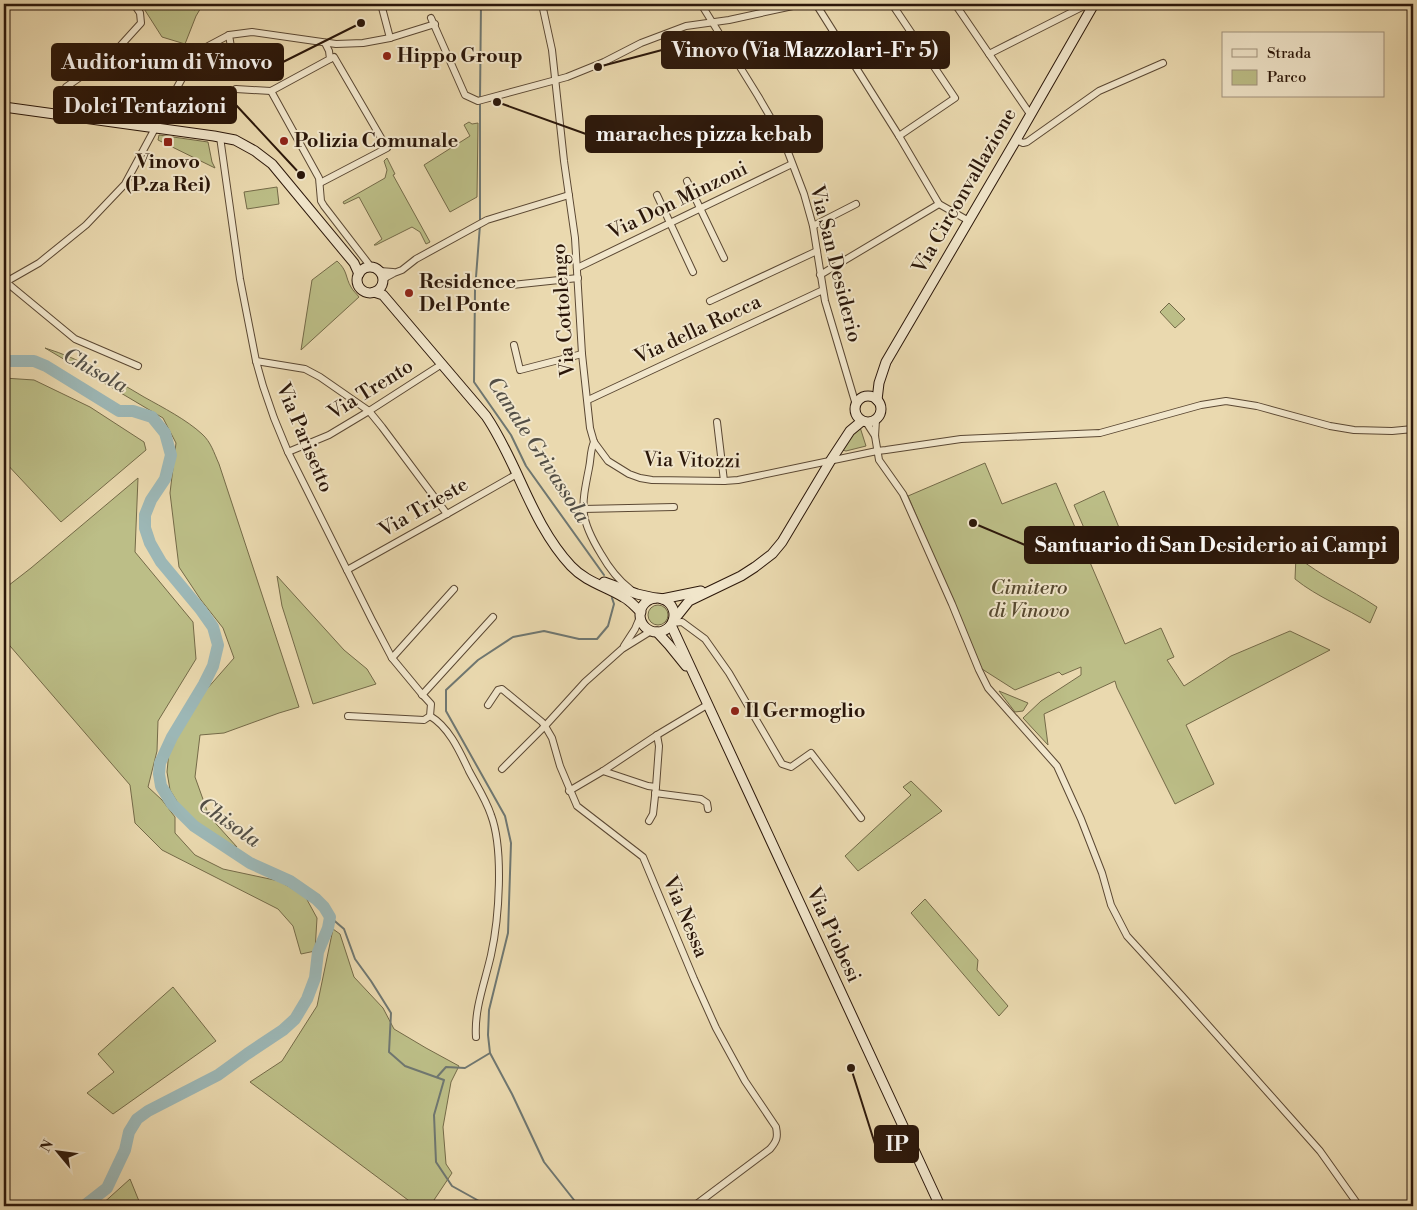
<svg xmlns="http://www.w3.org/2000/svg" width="1417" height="1210" viewBox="0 0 1417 1210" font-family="'Libre Bodoni',serif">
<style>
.green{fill:#bcbe87;stroke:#746a48}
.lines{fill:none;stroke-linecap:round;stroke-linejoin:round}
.stream{stroke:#6f7771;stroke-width:2}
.river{stroke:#9cb7b6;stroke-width:12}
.street-casing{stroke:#5b4833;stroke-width:8}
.secondary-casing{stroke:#2b170a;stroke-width:11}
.street{stroke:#f1e6cb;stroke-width:6}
.secondary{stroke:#f1e6cb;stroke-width:9}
.poi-dot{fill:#8f2418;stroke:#f1e6cb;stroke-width:2}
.labels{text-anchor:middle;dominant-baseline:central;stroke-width:4;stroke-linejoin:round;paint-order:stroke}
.poi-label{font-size:20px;font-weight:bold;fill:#2b170a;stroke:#f1e6cb;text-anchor:start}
.street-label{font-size:20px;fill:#2b170a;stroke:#f1e6cb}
.park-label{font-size:20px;font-style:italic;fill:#564930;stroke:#f1e6cb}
.water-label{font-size:21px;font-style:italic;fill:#534f46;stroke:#f1e6cb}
.leader{fill:none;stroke:#2b170a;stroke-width:2}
.callout-dot{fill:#2b170a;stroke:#f1e6cb;stroke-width:2}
.callout{fill:#2b170a;stroke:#2b170a;stroke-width:2}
.callout-label{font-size:21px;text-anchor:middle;font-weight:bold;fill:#fff}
</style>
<rect width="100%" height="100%" fill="#ead9af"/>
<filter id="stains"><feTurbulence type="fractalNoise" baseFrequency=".004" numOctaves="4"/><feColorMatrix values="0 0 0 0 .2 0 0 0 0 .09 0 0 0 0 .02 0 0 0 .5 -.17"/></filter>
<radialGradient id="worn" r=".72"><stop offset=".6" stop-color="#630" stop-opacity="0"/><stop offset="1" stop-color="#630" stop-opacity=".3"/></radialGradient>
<g class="green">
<path d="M141,4H193L192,8L194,10L202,6L196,16L185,44L162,37Z"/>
<path d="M469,122L472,124L478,123L477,197L450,212L424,165L470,136L464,125Z"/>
<path d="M159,135L208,142L212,162L215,168L158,140Z"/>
<path d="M387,158L395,174L393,175L430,242L426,244L420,232L412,227L376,245H374L382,239L359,197L344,204L343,202L385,178L387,170L384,161Z"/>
<path d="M277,187L279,204L247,209L244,192Z"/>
<path d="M337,261C348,271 345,277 351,287C353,291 357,294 359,297L301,350L312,280Z"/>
<path d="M1169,303L1185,319L1175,328L1160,312Z"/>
<path d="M45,348C81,359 112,378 144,397C162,407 187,420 202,434C211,442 214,453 219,464L299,707L279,713L224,733L200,735L195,777L209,816L237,847L215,839L194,822L181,808L170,790L167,772L169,751L174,736L184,725L192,706L234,658L223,628L201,600L179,567L170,493L176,443L163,418Z"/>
<path d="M4,378L34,380L90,407L144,442L146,450L61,522L4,461Z"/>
<path d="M859,424L866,446L846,451L842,450Z"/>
<path d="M985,463L1002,504L1056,483L1125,644L1161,628L1174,657L1167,660L1184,686L1231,656L1290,631L1330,650L1186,725L1214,784L1175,804L1117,688L1115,681L1044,714L1048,745L1023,718L1041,701L1081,675V667L1062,675L1059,672L1015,690L982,669L908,496Z"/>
<path d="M138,478L135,552L193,622L196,659L158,721L157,751L148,787L162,800L175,817V833L195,855L223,869L279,881L305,896L317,918L315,951L301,954L293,926L278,909L162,850L135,823L130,785L4,639V589L31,568Z"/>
<path d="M1104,491L1120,530L1091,544L1074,505Z"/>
<path d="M1296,556C1321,576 1350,589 1377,607L1370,623C1346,608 1317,597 1295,579Z"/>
<path d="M277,576L344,650L367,669L376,684L313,704L282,606Z"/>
<circle cx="658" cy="615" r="10"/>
<path d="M999,691L1028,703L1023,711L1015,712Z"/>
<path d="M911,781L942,811L858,871L845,856L911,795L903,787Z"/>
<path d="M925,899L978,960L977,970L1008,1006L999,1016L911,913Z"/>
<path d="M333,929L340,934L354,977L383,1008L394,1029L426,1048L459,1066L451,1082L443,1127L446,1164L452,1173L430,1206H416L250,1082L282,1061L317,1006Z"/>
<path d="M173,987L216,1041L113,1114L87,1093L114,1072L98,1054Z"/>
<path d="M130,1179L141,1206H100Z"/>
</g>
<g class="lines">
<g class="stream">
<path d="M480,98L481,4"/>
<path d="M480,221V103"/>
<path d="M480,225L475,290L474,382L511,435L526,466L604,575"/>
<path d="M330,917L344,929L355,959L371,981L391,1013L389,1052L405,1066L444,1080L434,1115L436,1162L452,1186L479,1201L481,1206"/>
<path d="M437,1077L446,1067L465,1068L490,1053"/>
<path d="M573,1206L574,1200L544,1162L512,1094L490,1053L488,1035L489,1010L508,933L511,843L505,816L446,711V690L478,660L513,637L544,631L579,639H597L608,626L614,604L612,598"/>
</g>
<path class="river" d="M4,361H34L46,366L119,411H133L152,417L165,433L171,455L165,479L151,500L145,515V528L150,543L161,562L201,610L213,627L218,645L213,666L204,684L172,737L160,763L159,774L161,786L172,804L194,826L250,863L290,881L316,899L324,907L330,917L328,928L318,952L315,978L307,999L295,1019L283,1030L247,1054L218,1075L148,1111L137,1119L129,1132L125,1150L107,1188L84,1206"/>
<g class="street-casing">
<g id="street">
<path d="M381,4L390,38"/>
<path d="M542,4L552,50L564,161L575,238L582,354L590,428L594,442L608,461L629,474L640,478L652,480L724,481L738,480L877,451L886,450L961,439L1100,433L1201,405L1226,401L1257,406L1330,426L1354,430L1392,431L1413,429"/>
<path d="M701,4L758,96L783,139L804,194L813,226L825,301L856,405"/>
<path d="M816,4L899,136L939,204L969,221"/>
<path d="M892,4L955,98L899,136"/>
<path d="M955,4L1030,114"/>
<path d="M431,18L465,95L478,101L567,77L604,62L641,43L686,26L729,20L802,4"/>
<path d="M229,35L231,47"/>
<path d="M989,54L1084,6L1091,8"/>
<path d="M236,89L271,91L330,59L329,51L325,43"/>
<path d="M271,91L319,178L321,201L324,206L371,267"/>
<path d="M55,114L60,108L66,87L112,55L141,23L140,13L134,4"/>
<path d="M220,137L240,279L256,361L263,386L274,418L288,452L372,620L392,658L421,693L431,704L430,716L424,720L348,716"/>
<path d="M1016,140L1023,143L1027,142L1099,91L1163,63"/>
<path d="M687,181L724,258"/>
<path d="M320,183L387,148L334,57L330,59"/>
<path d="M657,195L693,272"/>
<path d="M813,226L856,204"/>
<path d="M577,268L792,164"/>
<path d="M380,271L393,272"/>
<path d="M820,275L939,204"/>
<path d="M383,279L394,273L402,270L416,259L487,220L569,195"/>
<path d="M6,282L75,339L138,366"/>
<path d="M4,283L39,263L86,225L125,184L193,58L197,52L229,35L252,32L336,44L363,43L390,38L435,24"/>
<path d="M512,285L578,278"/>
<path d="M710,301L817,251"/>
<path d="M514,345L520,370L582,354"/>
<path d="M256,361L305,369L320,377L369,411L382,427L447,514"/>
<path d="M588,400L823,290"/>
<path d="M876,420L875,436L879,460L903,494L952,604L979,670L988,688L1057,766L1081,819L1102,873L1111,905L1127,936L1182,996L1320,1151L1359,1206"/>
<path d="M717,422L724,481"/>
<path d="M866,422L875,436"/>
<path d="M594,442C590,451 591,459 589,468C581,508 579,518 601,554C609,568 617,579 630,589"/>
<path d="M288,452L329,435L369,411L442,364"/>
<path d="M583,509L674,507"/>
<path d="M347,570L447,514L517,474"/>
<path d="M672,623L682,622L705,639L729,673L782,764L791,767L811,753L861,818"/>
<path d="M624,646L635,629L640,617"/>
<path d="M392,658L454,589"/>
<path d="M422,695L493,617"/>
<path d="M488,705L498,690L502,689L542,722L545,726L552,738L560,766L577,806L643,857L694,979L716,1028L745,1081L776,1127C778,1137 777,1141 770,1149L694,1206"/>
<path d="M430,716C449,727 460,752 469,771C477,786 486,800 491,815C504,850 499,919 491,955C485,982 474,1009 476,1037"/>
<path d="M502,769L545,726L585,682L622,649L651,631"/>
<path d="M603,771L648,786L656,787"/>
<path d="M569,791L603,771L657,735L707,705"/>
<path d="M655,793L701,799L707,803L708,809"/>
<path d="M649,821L653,814L656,787L659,746L657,735"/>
</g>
</g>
<g class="secondary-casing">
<g id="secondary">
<path d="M4,107L214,136L235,140L255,151L272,164L354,263L359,274"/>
<circle cx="370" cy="280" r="13"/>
<path d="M374,292L383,295L486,416C518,463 531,523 571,566C586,582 605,586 623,597C630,600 635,607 641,612"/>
<circle cx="868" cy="409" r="13"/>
<path d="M877,400L879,383L886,362L1016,140L1094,4"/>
<path d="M604,582L637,594L655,598"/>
<circle cx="657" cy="615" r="17"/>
<path d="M662,599L701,591"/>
<path d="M673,621L689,601L741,576L755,567L772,554L782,542L831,460L850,431L862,421"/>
<path d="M671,625L940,1206"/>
<path d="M657,632L669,645L686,666"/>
</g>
</g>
<use href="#street" class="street"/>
<use href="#secondary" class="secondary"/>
</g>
<g class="poi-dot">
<circle cx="387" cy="56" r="5"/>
<circle cx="284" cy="141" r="5"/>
<rect x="163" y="137" width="10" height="10" rx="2.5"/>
<circle cx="409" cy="293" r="5"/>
<circle cx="735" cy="711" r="5"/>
</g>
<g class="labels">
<g class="poi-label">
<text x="397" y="56">Hippo Group</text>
<text x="294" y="141">Polizia Comunale</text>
<text x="168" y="162" text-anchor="middle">Vinovo<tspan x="168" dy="23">(P.za Rei)</tspan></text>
<text x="419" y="282">Residence<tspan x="419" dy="23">Del Ponte</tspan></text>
<text x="745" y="711">Il Germoglio</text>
</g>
<g class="street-label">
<text transform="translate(965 191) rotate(-60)">Via Circonvallazione</text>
<text transform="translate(678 201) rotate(-26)">Via Don Minzoni</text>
<text transform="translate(835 264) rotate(76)">Via San Desiderio</text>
<text transform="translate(564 310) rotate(-94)">Via Cottolengo</text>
<text transform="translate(698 330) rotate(-25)">Via della Rocca</text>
<text transform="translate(371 390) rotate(-32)">Via Trento</text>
<text transform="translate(304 438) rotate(67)">Via Parisetto</text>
<text transform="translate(692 461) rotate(1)">Via Vitozzi</text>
<text transform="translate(424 508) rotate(-30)">Via Trieste</text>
<text transform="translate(685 917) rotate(67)">Via Nessa</text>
<text transform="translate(833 935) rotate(65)">Via Piobesi</text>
</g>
<g class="park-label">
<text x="1029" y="588">Cimitero<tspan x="1029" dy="23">di Vinovo</tspan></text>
</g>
<g class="water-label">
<text transform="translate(95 371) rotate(29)">Chisola</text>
<text transform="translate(538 450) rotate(57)">Canale Grivassola</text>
<text transform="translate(229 823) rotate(35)">Chisola</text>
</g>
</g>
<path class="leader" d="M598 67L662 50M361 23L283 62M301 175L236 105M497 102L586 134M973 523L1025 545M851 1068L875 1144"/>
<g class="callout-dot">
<circle cx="598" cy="67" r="5"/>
<circle cx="361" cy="23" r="5"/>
<circle cx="301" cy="175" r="5"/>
<circle cx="497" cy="102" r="5"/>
<circle cx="973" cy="523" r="5"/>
<circle cx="851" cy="1068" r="5"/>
</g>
<g class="callout">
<rect x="662" y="32" width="287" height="36" rx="5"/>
<rect x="52" y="44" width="231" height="36" rx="5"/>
<rect x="54" y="87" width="182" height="36" rx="5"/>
<rect x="586" y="116" width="236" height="36" rx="5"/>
<rect x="1025" y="527" width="373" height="36" rx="5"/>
<rect x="875" y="1126" width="43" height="36" rx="5"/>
</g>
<g class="callout-label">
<text x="805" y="57">Vinovo (Via Mazzolari-Fr 5)</text>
<text x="167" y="69">Auditorium di Vinovo</text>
<text x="145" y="113">Dolci Tentazioni</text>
<text x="704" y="141">maraches pizza kebab</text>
<text x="1211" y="552">Santuario di San Desiderio ai Campi</text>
<text x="897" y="1151">IP</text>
</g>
<rect width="1417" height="1210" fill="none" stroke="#ead9af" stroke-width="20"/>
<rect x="5" y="5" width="1407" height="1200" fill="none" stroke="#2b170a" stroke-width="2.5"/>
<rect x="10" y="10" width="1397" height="1190" fill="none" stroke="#2b170a"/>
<rect x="1222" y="32" width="162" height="65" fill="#f1e6cb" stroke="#a2937e"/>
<rect x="1232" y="49" width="25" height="8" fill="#f1e6cb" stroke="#a2937e"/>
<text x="1267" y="58" font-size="15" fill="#2b170a">Strada</text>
<rect x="1232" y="70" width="25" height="15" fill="#bcbe87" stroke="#a2937e"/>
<text x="1267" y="82" font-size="15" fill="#2b170a">Parco</text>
<g transform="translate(58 1152) rotate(299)" stroke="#f1e6cb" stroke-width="4" paint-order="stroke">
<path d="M0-4L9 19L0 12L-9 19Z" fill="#2b170a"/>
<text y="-8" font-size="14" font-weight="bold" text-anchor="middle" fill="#2b170a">N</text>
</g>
<rect width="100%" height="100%" filter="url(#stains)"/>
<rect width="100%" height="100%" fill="url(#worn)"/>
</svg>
